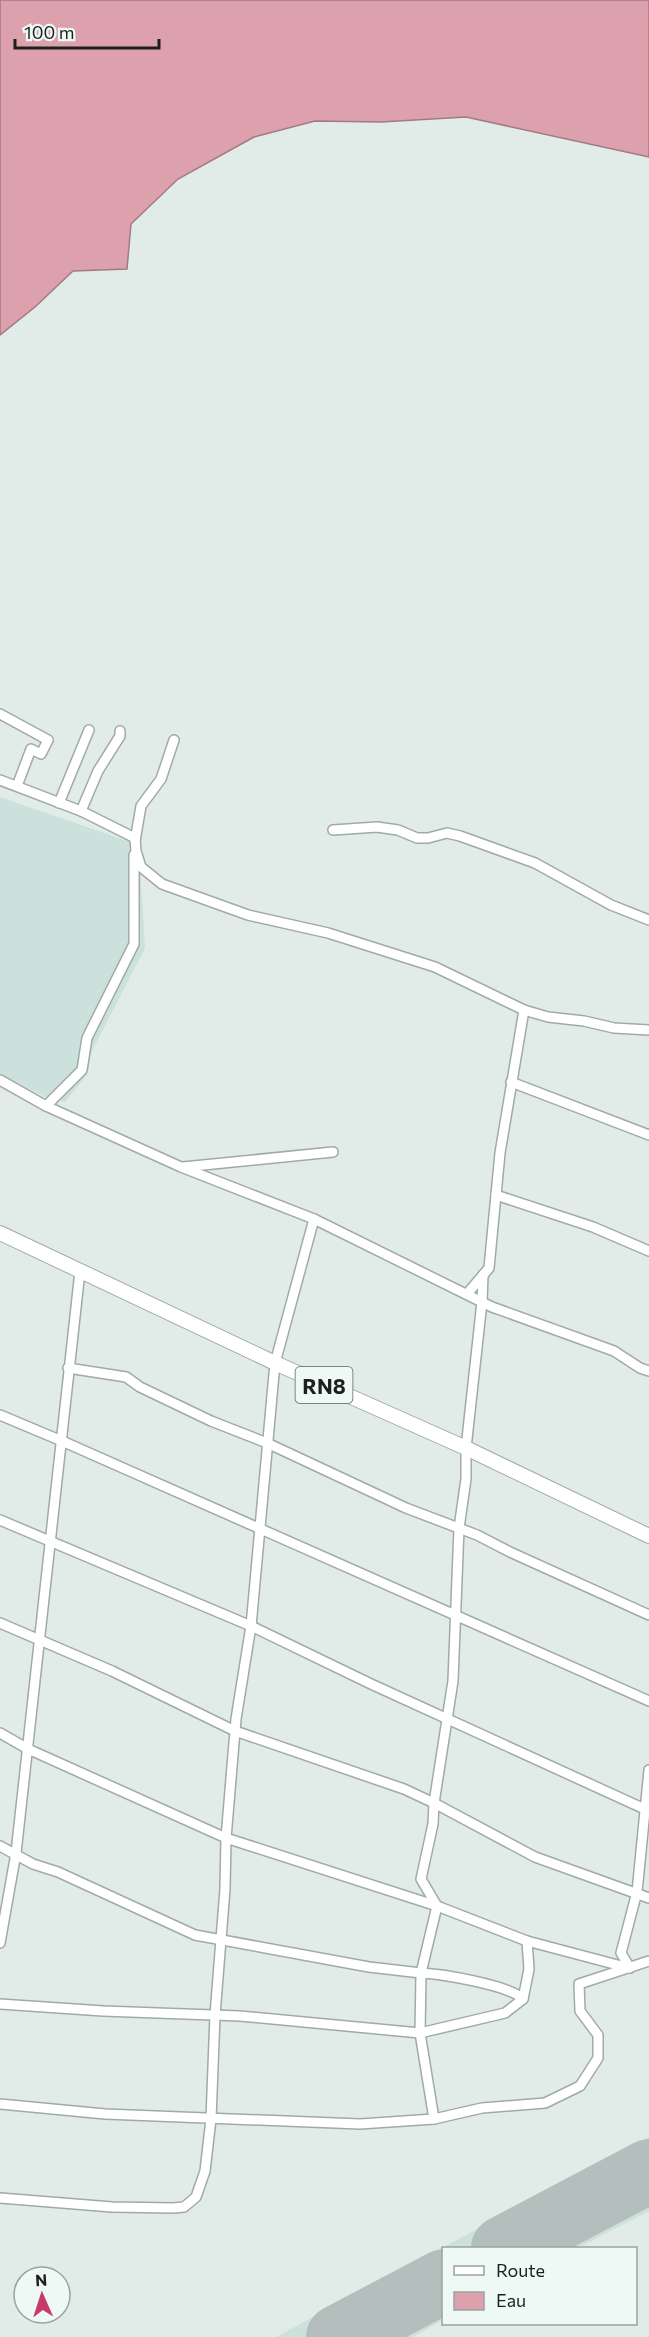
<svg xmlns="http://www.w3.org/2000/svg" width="649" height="2337" viewBox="0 0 649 2337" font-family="Commissioner,sans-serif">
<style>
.built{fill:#cde1dc}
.water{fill:#dca1ad;stroke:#a27a82;stroke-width:1.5}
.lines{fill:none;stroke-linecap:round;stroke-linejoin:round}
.runway{stroke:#b4bebc;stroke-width:64}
.minor-casing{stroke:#a0aaa8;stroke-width:12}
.primary-casing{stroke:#a0aaa8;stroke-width:16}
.minor{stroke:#fff;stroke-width:9}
.primary{stroke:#fff;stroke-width:14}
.labels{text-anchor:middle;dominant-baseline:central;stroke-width:5;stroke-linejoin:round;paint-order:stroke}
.shield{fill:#eef9f6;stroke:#5b6160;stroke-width:1.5}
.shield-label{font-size:21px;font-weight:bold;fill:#1c201f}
</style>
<rect width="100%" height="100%" fill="#e1ece9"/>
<g class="built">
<path d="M0,797L139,845L145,948L91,1053L87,1075L65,1102L52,1100L0,1075Z"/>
<path d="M649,2137V2211L578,2248H444L443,2320L413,2337H276Z"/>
</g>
<path class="water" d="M0,0H649V157L466,117L381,122L315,121L254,137L178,179L131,224L127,269L73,271L35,307L0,335Z"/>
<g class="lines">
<g class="runway">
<path d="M503,2248L649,2171"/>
<path d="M338,2337L444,2281"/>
</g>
<g class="minor-casing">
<g id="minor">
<path d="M0,714L48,740L41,754L31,749L17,786"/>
<path d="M0,780L81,811L135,838L136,851L141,867L162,884L248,915L328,933L435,967L524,1010L548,1017L584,1021L614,1028L649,1030"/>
<path d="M59,803L89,730"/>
<path d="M81,811L98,771L120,736V731"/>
<path d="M333,830L377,827L398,830L417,838H428L447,833L460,836L535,863L611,905L649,920"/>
<path d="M135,841L141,806L161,779L174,740"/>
<path d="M0,1080L46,1106L181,1167L314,1219L492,1307L614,1351L640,1368L649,1371"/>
<path d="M511,1082L649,1135"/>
<path d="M46,1106L82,1070L87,1038L134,944V855"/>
<path d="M183,1167L333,1152"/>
<path d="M496,1195L593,1227L649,1251"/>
<path d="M467,1294L489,1268L500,1153L524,1010"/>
<path d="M68,1368L126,1377L140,1387L211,1421L267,1443L406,1508L477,1535L510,1552L649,1615"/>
<path d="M0,1415L62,1441L649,1701"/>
<path d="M0,1520L251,1626L371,1684L649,1811"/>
<path d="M0,1623L112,1671L235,1731L404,1789L434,1803L535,1857L649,1898"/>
<path d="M0,1733L28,1749L226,1838L437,1906L527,1941L629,1968"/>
<path d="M0,1846L33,1864L58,1872L195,1935L369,1967L421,1973L437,1906L421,1879L433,1824L434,1803L453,1681L459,1528L466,1479V1448L482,1302L483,1275"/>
<path d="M0,1943L16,1853L80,1271"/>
<path d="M630,1968L621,1953L637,1892L649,1770"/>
<path d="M0,2004L103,2011L240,2016L420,2033L505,2013L523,1999L529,1969L527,1941"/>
<path d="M0,2104L105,2114L360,2124L434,2119L482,2108L545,2103L580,2086L598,2058V2035L580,2011L579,1984L649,1961"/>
<path d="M434,2119L420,2033L421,1973C442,1974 509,1985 523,1999"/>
<path d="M0,2198L112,2207L173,2208L184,2207L196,2197L205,2171L211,2119L215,2015L225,1889L226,1838L236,1719L251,1626L275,1363L314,1219"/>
</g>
</g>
<g class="primary-casing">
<path id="primary" d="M0,1233L275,1363L466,1448L649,1536"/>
</g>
<use href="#minor" class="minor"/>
<use href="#primary" class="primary"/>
</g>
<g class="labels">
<rect class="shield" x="295.5" y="1367" width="57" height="36" rx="4.5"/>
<g class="shield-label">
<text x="324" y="1385">RN8</text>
</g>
</g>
<rect x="442" y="2247" width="195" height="78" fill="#eef9f6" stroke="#9aa2a0" stroke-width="1.5"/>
<rect x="454" y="2266" width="30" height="9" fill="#ffffff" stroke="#9aa2a0" stroke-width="1.5"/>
<text x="496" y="2277" font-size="18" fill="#1c201f">Route</text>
<rect x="454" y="2292" width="30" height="18" fill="#dca1ad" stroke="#9aa2a0" stroke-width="1.5"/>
<text x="496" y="2307" font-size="18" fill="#1c201f">Eau</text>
<g transform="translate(42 2295) rotate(357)"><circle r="28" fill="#eef9f6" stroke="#9aa2a0" stroke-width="1.5"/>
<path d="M0-4.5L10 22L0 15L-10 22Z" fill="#c73967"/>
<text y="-9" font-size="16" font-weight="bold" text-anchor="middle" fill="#1c201f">N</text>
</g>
<path d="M15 39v9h144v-9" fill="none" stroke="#1c201f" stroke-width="3"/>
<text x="24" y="39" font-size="18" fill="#1c201f" stroke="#eef9f6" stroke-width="4.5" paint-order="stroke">100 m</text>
</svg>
